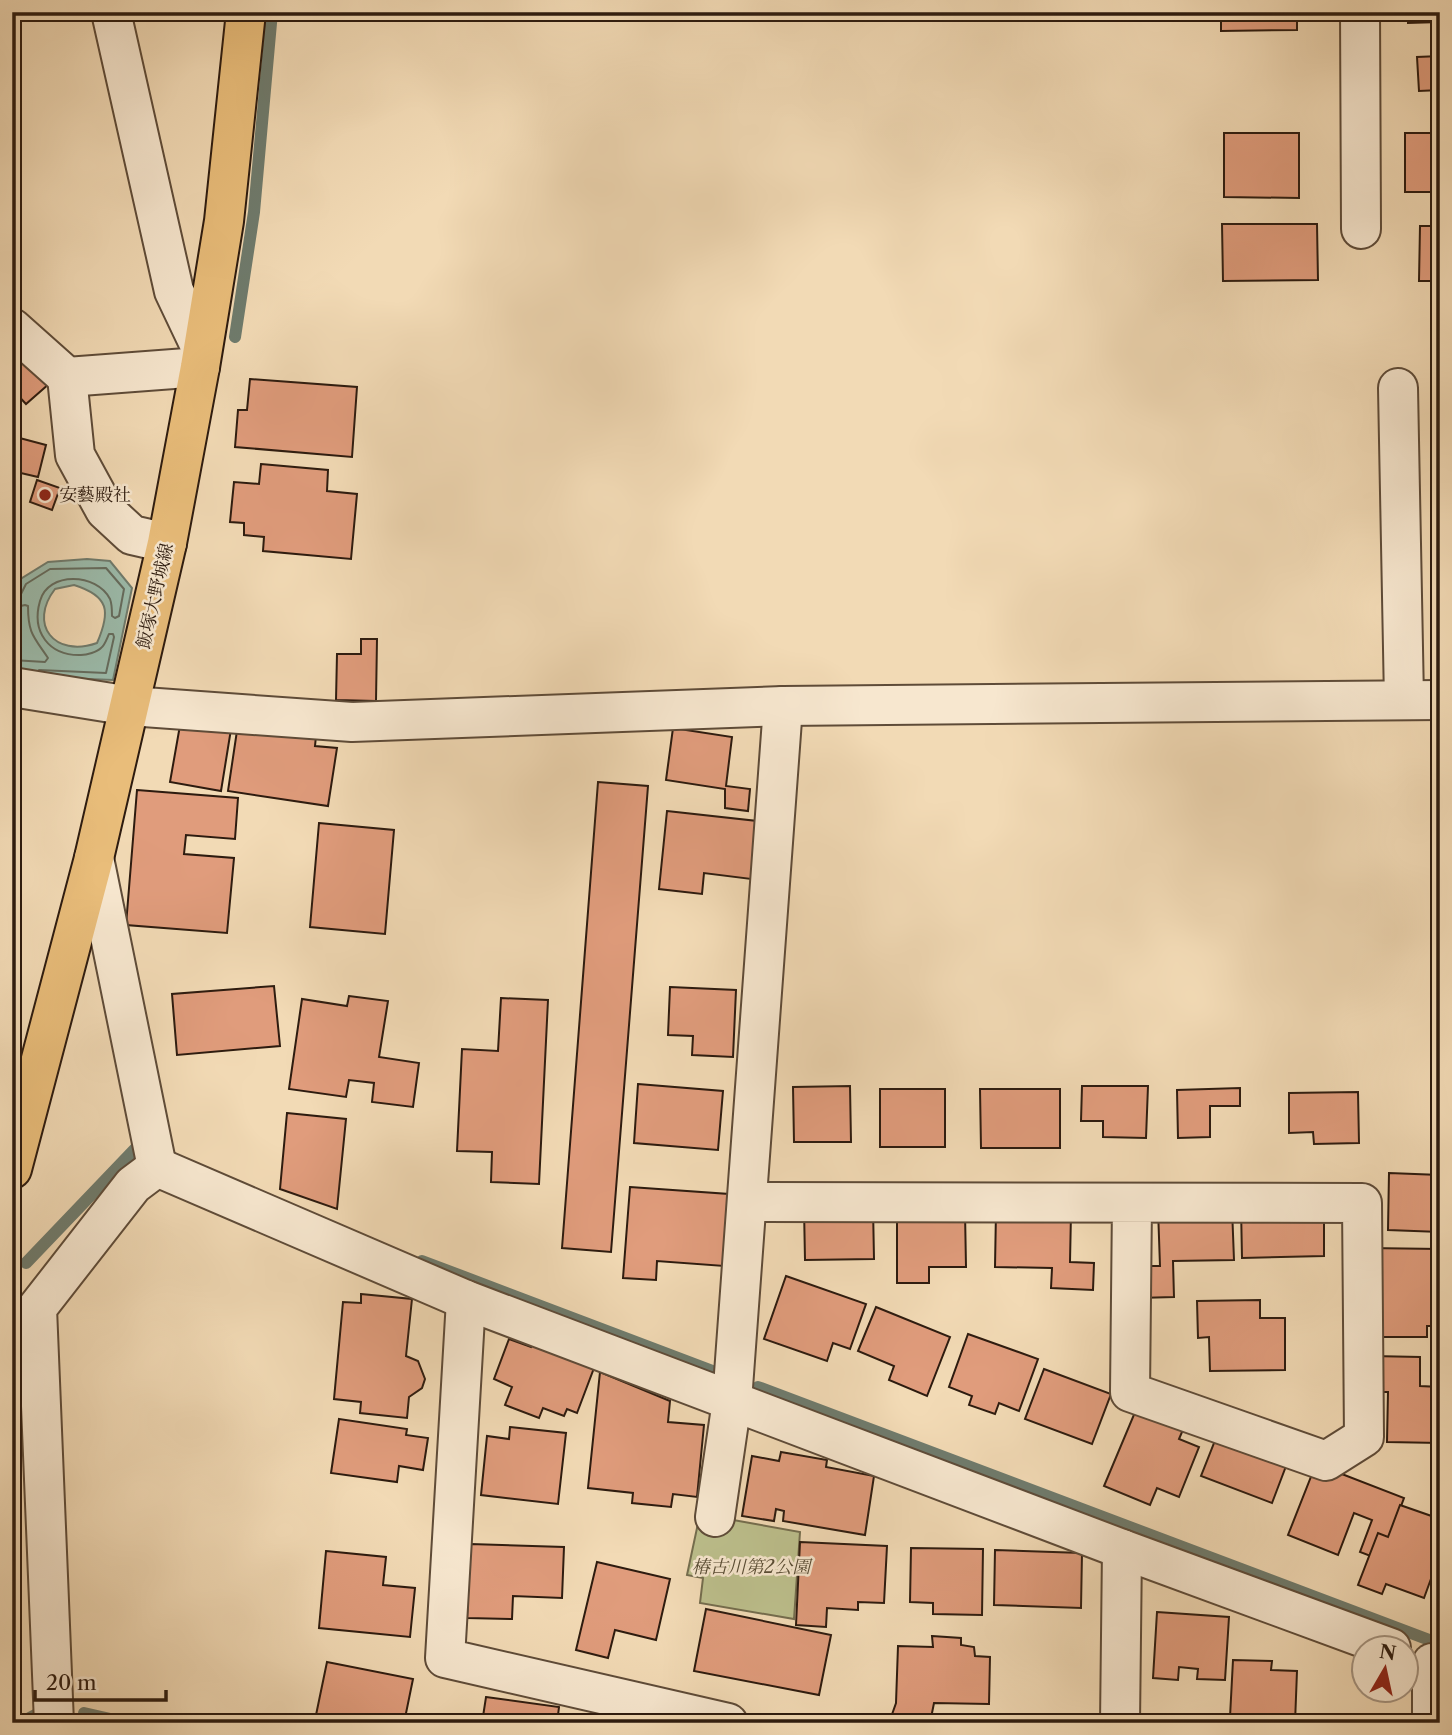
<svg xmlns="http://www.w3.org/2000/svg" width="1452" height="1735" viewBox="0 0 1452 1735" font-family="'Libre Caslon Text','Noto Serif JP',serif">
<style>
.green{fill:#bcbf8c;stroke:#746d4e;stroke-width:2}
.water{fill:#9bbbab;stroke:#6f7b6d;stroke-width:2;fill-rule:evenodd}
.lines{fill:none;stroke-linecap:round;stroke-linejoin:round}
.shore{stroke:#646b5d;stroke-width:2}
.stream{stroke:#6f7b6d;stroke-width:12}
.building{fill:#e09c7c;stroke:#2d1b0f;stroke-width:2}
.street-casing{stroke:#5e4b38;stroke-width:42}
.primary-casing{stroke:#2d1b0f;stroke-width:42}
.street{stroke:#f7e7cf;stroke-width:38}
.primary{stroke:#e9bd7a;stroke-width:38}
.poi-dot{fill:#8f2418;stroke:#f7e7cf;stroke-width:2.5}
.labels{text-anchor:middle;dominant-baseline:central;stroke-width:5;stroke-linejoin:round;paint-order:stroke}
.poi-label{font-size:18px;fill:#2d1b0f;stroke:#f7e7cf;text-anchor:start}
.street-label{font-size:18px;fill:#2d1b0f;stroke:#f7e7cf}
.park-label{font-size:18px;font-style:italic;fill:#584c34;stroke:#f7e7cf}
</style>
<rect width="100%" height="100%" fill="#f2dab5"/>
<filter id="stains"><feTurbulence type="fractalNoise" baseFrequency=".00286" numOctaves="4"/><feColorMatrix values="0 0 0 0 .2 0 0 0 0 .09 0 0 0 0 .02 0 0 0 .5 -.17"/></filter>
<radialGradient id="worn" r=".72"><stop offset=".6" stop-color="#630" stop-opacity="0"/><stop offset="1" stop-color="#630" stop-opacity=".3"/></radialGradient>
<path class="green" d="M700,1514L800,1532L794,1619L700,1603L703,1578L687,1575Z"/>
<path class="water" d="M87,559L110,561L132,588L113,680L15,676L12,602L19,580L48,562ZM74,585C109,596 111,611 97,643C54,658 28,624 55,589Z"/>
<g class="lines">
<g class="shore">
<path d="M12,599L20,596L26,584L50,569L106,568L124,589L119,616L115,618L112,616C112,611 112,604 110,599C97,573 48,571 40,601C31,632 49,656 81,655C87,655 97,652 101,648C105,645 107,638 109,634H113L114,637L106,673L39,670"/>
<path d="M12,608L25,605L28,606C28,634 34,637 48,658L45,662L12,660"/>
</g>
<g class="stream">
<path d="M235,337L254,212L272,12"/>
<path d="M422,1261L718,1373"/>
<path d="M26,1263L136,1148"/>
<path d="M758,1387L1440,1644"/>
<path d="M84,1713L128,1723"/>
<path d="M20,1723L37,1714"/>
</g>
</g>
<g class="building">
<path d="M1221,12H1297V30L1221,31Z"/>
<path d="M1408,12H1440V22L1408,23Z"/>
<path d="M1440,56V90L1419,91L1417,57Z"/>
<path d="M1224,133H1299V198L1224,197Z"/>
<rect x="1405" y="133" width="35" height="59"/>
<path d="M1222,224H1317L1318,280L1223,281Z"/>
<path d="M1420,226H1440V281H1419Z"/>
<path d="M12,349L50,383L26,404L12,389Z"/>
<path d="M250,379L357,387L352,457L235,447L238,410H247Z"/>
<path d="M12,436L46,445L38,477L12,471Z"/>
<path d="M261,464L328,470L327,491L357,494L351,559L263,551L264,537L244,535V523L230,522L234,482L259,484Z"/>
<path d="M37,480L60,488L52,510L30,502Z"/>
<path d="M361,639H377L376,701L336,700L337,654H361Z"/>
<path d="M182,714L232,723L221,791L170,782Z"/>
<path d="M238,724L316,736L315,746L337,748L328,806L228,791Z"/>
<path d="M673,728L732,737L726,786L750,789L748,811L725,808V789L666,780Z"/>
<path d="M598,782L648,786L611,1252L562,1248Z"/>
<path d="M137,790L238,798L235,839L186,835L184,854L234,858L227,933L126,925Z"/>
<path d="M667,811L757,821L751,879L704,873L702,894L659,889Z"/>
<path d="M319,823L394,830L385,934L310,927Z"/>
<path d="M274,986L280,1046L177,1055L172,994Z"/>
<path d="M670,987L736,990L733,1057L692,1055L693,1036L668,1035Z"/>
<path d="M349,996L388,1001L379,1057L419,1063L413,1107L372,1102L374,1083L349,1080L346,1097L289,1089L302,999L347,1006Z"/>
<path d="M501,998L548,1000L539,1184L491,1182L492,1152L457,1151L462,1049L498,1051Z"/>
<path d="M638,1084L723,1091L718,1150L634,1143Z"/>
<path d="M850,1086L851,1142H794L793,1087Z"/>
<path d="M1082,1086H1148L1146,1138L1103,1137V1121H1081Z"/>
<path d="M1240,1088V1106H1210V1137L1178,1138L1177,1090Z"/>
<rect x="880" y="1089" width="65" height="58"/>
<path d="M980,1089H1060V1148H981Z"/>
<path d="M1358,1092L1359,1143L1314,1144L1313,1132L1289,1133V1093Z"/>
<path d="M287,1113L346,1119L337,1209L280,1189Z"/>
<path d="M1389,1173L1440,1175V1232L1388,1230Z"/>
<path d="M630,1187L729,1194L724,1266L657,1261L656,1280L623,1278Z"/>
<path d="M1324,1206V1256L1242,1258L1241,1207Z"/>
<path d="M873,1207L874,1259L805,1260L804,1208Z"/>
<path d="M1232,1208L1234,1260L1173,1261L1174,1297L1138,1298V1266H1160L1158,1209Z"/>
<path d="M996,1211L1071,1213L1070,1262L1094,1263L1093,1290L1051,1288L1052,1268L995,1267Z"/>
<path d="M897,1212H965L966,1267H929V1283H897Z"/>
<path d="M1367,1248L1440,1249V1326H1427V1337H1366Z"/>
<path d="M786,1276L866,1304L850,1349L833,1343L827,1361L764,1339Z"/>
<path d="M361,1294L412,1299L406,1356L418,1361L425,1379L422,1388L409,1397L407,1418L360,1413L361,1402L334,1399L343,1302L361,1303Z"/>
<path d="M1260,1300V1318H1285V1370L1210,1371L1209,1337L1198,1338L1197,1301Z"/>
<path d="M876,1307L950,1337L927,1396L889,1380L894,1366L858,1351Z"/>
<path d="M968,1334L1038,1359L1019,1411L999,1403L995,1414L969,1405L972,1396L949,1387Z"/>
<path d="M535,1337L597,1360L577,1413L567,1409L564,1416L543,1408L539,1418L505,1405L512,1387L494,1379L509,1339L531,1347Z"/>
<path d="M1372,1356L1420,1357V1386L1440,1387V1443L1387,1442L1388,1392H1371Z"/>
<path d="M1044,1369L1111,1394L1092,1444L1025,1419Z"/>
<path d="M600,1372L670,1401L668,1422L704,1425L697,1497L673,1494L671,1507L632,1503L633,1493L588,1488Z"/>
<path d="M1138,1405L1185,1425L1179,1439L1199,1447L1179,1497L1157,1488L1150,1505L1104,1486Z"/>
<path d="M339,1419L407,1429L406,1435L428,1438L423,1470L399,1466L397,1482L331,1473Z"/>
<path d="M510,1427L566,1433L558,1504L481,1495L487,1436L509,1439Z"/>
<path d="M1218,1433L1291,1453L1272,1503L1201,1476Z"/>
<path d="M781,1452L827,1460L826,1467L874,1476L865,1535L783,1521L784,1511L776,1509L774,1521L742,1516L752,1456L779,1461Z"/>
<path d="M1316,1464L1404,1498L1381,1560L1360,1552L1372,1520L1354,1513L1338,1555L1288,1535Z"/>
<path d="M1400,1505L1440,1519L1436,1535L1440,1537V1554L1424,1598L1386,1584L1382,1594L1358,1585L1378,1533L1388,1537Z"/>
<path d="M800,1542L887,1546L884,1603L858,1602V1610L827,1608L826,1627L796,1625Z"/>
<path d="M470,1544L564,1547L562,1598L513,1596L512,1619L467,1618Z"/>
<path d="M911,1548L983,1549L982,1615L933,1614V1603L910,1602Z"/>
<path d="M995,1550L1082,1553L1081,1608L994,1605Z"/>
<path d="M326,1551L386,1557L383,1585L415,1588L410,1637L319,1628Z"/>
<path d="M597,1562L670,1579L656,1640L615,1630L608,1658L576,1650Z"/>
<path d="M706,1609L831,1635L819,1695L694,1671Z"/>
<path d="M1157,1612L1229,1617L1225,1680L1197,1679L1198,1669L1179,1667L1178,1680L1153,1678Z"/>
<path d="M932,1636L961,1638V1645L974,1647L975,1656L990,1657L989,1704L934,1703L930,1723H889L896,1703L898,1646L933,1647Z"/>
<path d="M1233,1660L1272,1661L1271,1670L1297,1671L1295,1723H1269V1719L1230,1717Z"/>
<path d="M327,1662L413,1679L404,1723H338L339,1720L316,1715Z"/>
<path d="M486,1697L559,1707L557,1723H482Z"/>
<path d="M1147,1719L1228,1721V1723H1147Z"/>
</g>
<g class="lines">
<g class="street-casing">
<g id="street">
<path d="M111,12L174,291L202,350"/>
<path d="M1360,12L1361,229"/>
<path d="M12,328L67,377L200,367"/>
<path d="M67,377L75,455L105,510L132,535L167,543"/>
<path d="M1398,388L1404,700"/>
<path d="M12,687L130,706L352,722L783,706L1440,700"/>
<path d="M94,858L157,1167"/>
<path d="M157,1167L466,1300L1122,1549L1391,1648"/>
<path d="M748,1202L1362,1203L1364,1437L1326,1461L1130,1392L1132,1203"/>
<path d="M466,1300L445,1658L728,1723"/>
<path d="M715,1517L732,1401L783,706"/>
<path d="M54,1723L37,1308L133,1185L157,1167"/>
<path d="M1120,1723L1122,1549"/>
<path d="M1432,1723V1663"/>
</g>
</g>
<g class="primary-casing">
<path id="primary" d="M12,1169L94,858L167,543L200,367L224,221L246,12"/>
</g>
<use href="#street" class="street"/>
<use href="#primary" class="primary"/>
</g>
<circle class="poi-dot" cx="45" cy="495" r="7"/>
<g class="labels">
<g class="poi-label">
<text x="59" y="495">安藝殿社</text>
</g>
<g class="street-label">
<text transform="translate(155 596) rotate(-77)">飯塚大野城線</text>
</g>
<g class="park-label">
<text x="751" y="1567">椿古川第2公園</text>
</g>
</g>
<rect width="1452" height="1735" fill="none" stroke="#f2dab5" stroke-width="42"/>
<rect x="14" y="14" width="1424" height="1707" fill="none" stroke="#2d1b0f" stroke-width="3.5"/>
<rect x="21" y="21" width="1410" height="1693" fill="none" stroke="#2d1b0f" stroke-width="2"/>
<g transform="translate(1385 1669) rotate(9)"><circle r="33" fill="#f7e7cf" stroke="#a69582" stroke-width="2"/>
<path d="M0-5L12 26L0 18L-12 26Z" fill="#8f2418"/>
<text y="-10" font-size="19" font-weight="bold" text-anchor="middle" fill="#2d1b0f">N</text>
</g>
<path d="M35 1690v10h131v-10" fill="none" stroke="#2d1b0f" stroke-width="3.5"/>
<text x="46" y="1690" font-size="21" fill="#2d1b0f" stroke="#f7e7cf" stroke-width="5" paint-order="stroke">20 m</text>
<rect width="100%" height="100%" filter="url(#stains)"/>
<rect width="100%" height="100%" fill="url(#worn)"/>
</svg>
